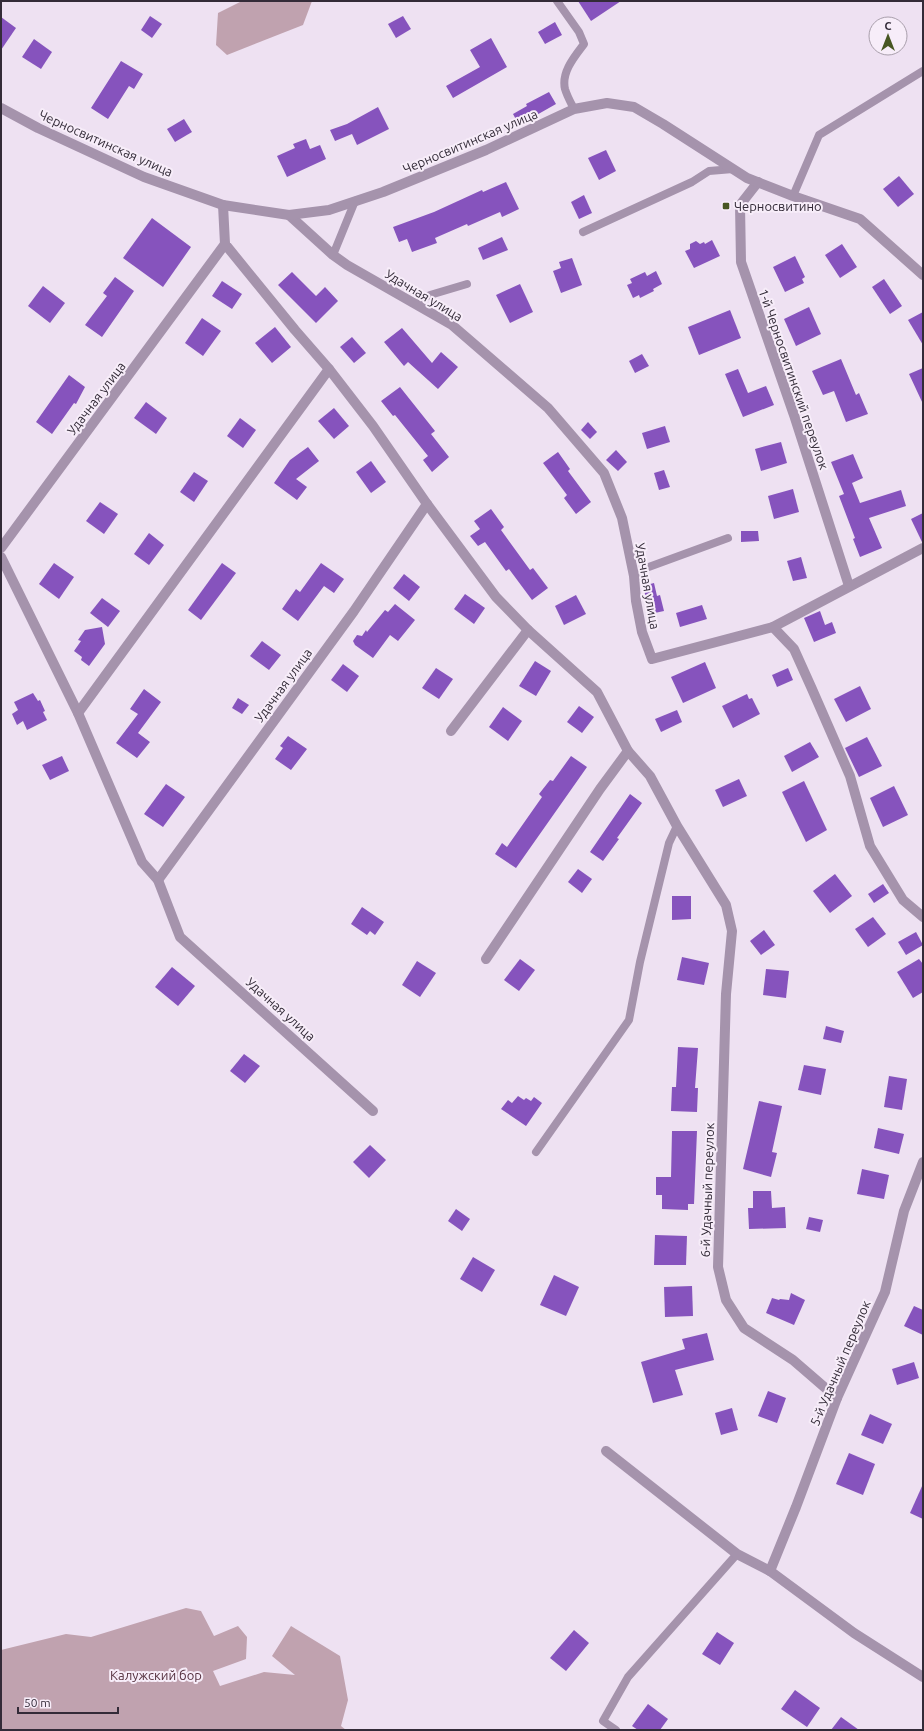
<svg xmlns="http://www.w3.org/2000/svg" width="924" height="1731" viewBox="0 0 924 1731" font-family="Ubuntu,sans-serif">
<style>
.green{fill:#c0a2af}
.building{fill:#8653bd}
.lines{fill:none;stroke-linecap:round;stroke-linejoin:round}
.service{stroke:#a593ac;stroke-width:8}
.minor{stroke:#a593ac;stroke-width:10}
.tertiary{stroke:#a593ac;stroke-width:10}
.poi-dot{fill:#485723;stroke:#f7edf9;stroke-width:1.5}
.labels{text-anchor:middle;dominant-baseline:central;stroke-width:4;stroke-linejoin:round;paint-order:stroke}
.street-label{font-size:13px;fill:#332b38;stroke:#f7edf9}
.poi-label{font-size:13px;fill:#332b38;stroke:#f7edf9;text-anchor:start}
.park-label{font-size:13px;fill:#55313f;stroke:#f7edf9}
</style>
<rect width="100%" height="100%" fill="#eee1f2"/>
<g class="green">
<path d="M242,1H312L303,25L227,55L216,45L218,13Z"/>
<path d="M186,1608L201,1611L214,1636L238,1626L247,1637L246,1659L213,1671L220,1686L264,1672L295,1675L272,1656L291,1626L340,1656L348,1700L341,1726L346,1730H1V1650L66,1634L91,1637Z"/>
</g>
<g class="building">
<path d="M578,1H621L591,21Z"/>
<path d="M150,16L162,24L152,38L141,30Z"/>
<path d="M403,16L411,29L396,38L388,24Z"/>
<path d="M1,17L16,28L1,50Z"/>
<path d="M555,22L562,35L545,44L538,32Z"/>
<path d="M491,38L507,67L453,98L446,86L480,67L470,50Z"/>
<path d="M34,39L52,52L41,69L22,57Z"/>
<path d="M121,61L143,74L134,89L129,86L108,119L91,108Z"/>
<path d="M549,92L556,104L519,125L513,114L527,106L526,104Z"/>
<path d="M378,107L389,129L357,145L352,134L335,141L330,130L347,124Z"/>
<path d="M184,119L192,132L175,142L167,129Z"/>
<path d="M306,139L310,149L320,145L326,159L287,177L277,156L295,148L293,144Z"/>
<path d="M606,150L616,171L599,180L588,158Z"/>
<path d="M899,176L914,194L898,207L883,189Z"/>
<path d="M506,182L519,209L502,217L500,212L468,226L467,224L435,238L437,243L412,252L407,239L399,242L393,227L434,212L482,190L483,192Z"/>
<path d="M584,195L592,213L579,219L571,202Z"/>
<path d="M152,218L191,247L163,287L123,258Z"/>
<path d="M502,237L508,250L483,260L478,248Z"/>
<path d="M712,240L720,256L694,268L685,251L690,249V244L696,241L700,244L704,242L705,244Z"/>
<path d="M842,244L857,267L840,278L825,255Z"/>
<path d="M795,256L805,277L802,279L804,283L785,292L773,267Z"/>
<path d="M572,258L582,285L561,293L553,271L561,268L559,262Z"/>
<path d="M656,271L662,284L653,289L654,291L640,298L639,295L633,298L627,285L632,283L630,279L645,272L647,276Z"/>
<path d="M292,272L316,296L325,287L338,301L316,323L278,285Z"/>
<path d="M115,277L134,291L102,337L85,325L107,296L103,293Z"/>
<path d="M884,279L902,306L890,314L872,287Z"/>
<path d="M222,281L242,294L232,309L212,296Z"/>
<path d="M520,284L533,312L510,323L496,295Z"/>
<path d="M43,286L65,303L50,323L28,306Z"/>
<path d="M809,307L821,334L796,346L784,319Z"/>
<path d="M730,310L741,338L699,355L688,327Z"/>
<path d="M923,312V345L908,320Z"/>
<path d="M202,318L221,331L203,356L185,343Z"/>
<path d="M275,327L291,347L272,363L255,343Z"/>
<path d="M402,328L432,363L441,352L458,367L438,389L408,362L404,366L384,342Z"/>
<path d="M352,337L366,353L354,363L340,347Z"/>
<path d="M642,354L649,366L635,373L629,361Z"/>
<path d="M841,359L856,395L859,393L868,414L846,422L834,391L823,395L812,371Z"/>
<path d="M923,368V404L909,374Z"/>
<path d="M738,369L748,393L766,386L774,405L743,417L725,374Z"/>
<path d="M69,375L85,387L76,404L74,403L52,434L36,422Z"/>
<path d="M400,387L435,431L431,434L449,457L432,472L423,460L428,456L395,415L393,416L381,401Z"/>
<path d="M146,402L167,418L156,434L134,418Z"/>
<path d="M334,408L349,426L334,439L318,421Z"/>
<path d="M240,418L256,430L243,448L227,436Z"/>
<path d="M588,422L597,432L590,439L581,430Z"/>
<path d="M665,426L670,442L647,449L642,433Z"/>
<path d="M781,442L787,463L761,471L755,449Z"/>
<path d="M308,447L319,461L296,479L307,487L297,500L274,483L290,460Z"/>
<path d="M616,450L627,462L618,471L606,460Z"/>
<path d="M558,452L570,469L568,471L591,502L576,514L564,498L567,495L543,463Z"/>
<path d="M853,454L863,478L852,483L860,503L901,490L906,506L869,518L882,548L860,557L853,539L855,538L839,496L844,494L831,462Z"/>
<path d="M371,461L386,482L371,493L356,472Z"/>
<path d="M664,470L670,487L659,490L654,473Z"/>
<path d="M194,472L208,481L194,502L180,492Z"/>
<path d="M793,489L799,512L774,519L768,496Z"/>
<path d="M100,502L118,514L104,534L86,521Z"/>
<path d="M491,509L504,527L501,530L530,570L533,568L548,588L532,600L509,569L506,571L485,542L478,546L470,536L480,529L474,521Z"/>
<path d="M923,513V542H922L911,519Z"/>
<path d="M741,531H758L759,541L741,542Z"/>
<path d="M149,533L164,545L149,565L134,554Z"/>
<path d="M801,557L807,578L793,581L787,561Z"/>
<path d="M54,563L74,577L59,599L39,584Z"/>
<path d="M222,563L236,573L201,620L188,610Z"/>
<path d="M321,563L344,579L334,593L324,586L298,621L282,609L296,589L300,592Z"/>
<path d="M404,574L420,587L409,601L393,588Z"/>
<path d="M654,583L657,596L660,595L664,611L650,614L643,586Z"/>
<path d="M465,594L485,608L474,624L454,609Z"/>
<path d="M576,595L586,614L564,625L555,606Z"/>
<path d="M102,598L120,611L108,627L90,613Z"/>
<path d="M395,604L415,620L398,641L390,635L373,658L355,645L353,641L357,635L362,636L366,630L367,632L385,610L388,612Z"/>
<path d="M702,605L707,619L680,627L676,613Z"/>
<path d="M820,611L825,625L832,622L836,633L814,642L804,618Z"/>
<path d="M102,627L105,644L89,666L81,660L82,657L74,651L81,641L78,640L85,630Z"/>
<path d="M262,641L281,655L269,670L250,656Z"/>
<path d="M535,661L551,671L536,696L519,686Z"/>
<path d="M705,662L716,688L683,703L671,677Z"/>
<path d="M343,664L359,676L347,692L331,680Z"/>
<path d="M436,668L453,679L439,699L422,688Z"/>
<path d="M788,668L793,680L777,687L772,675Z"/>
<path d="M860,686L871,709L846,722L834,699Z"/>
<path d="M144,689L161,702L138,733L150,742L137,758L116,743L138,714L130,709Z"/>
<path d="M33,693L38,701L40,700L45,711L43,712L47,720L27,730L23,721L17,725L12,714L18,710L14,702Z"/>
<path d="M747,694L749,699L752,698L760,714L733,728L722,706Z"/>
<path d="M238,698L249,705L242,714L232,708Z"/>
<path d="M579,706L594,717L582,733L567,722Z"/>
<path d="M503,707L522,721L508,741L489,727Z"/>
<path d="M677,710L682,722L661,732L655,719Z"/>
<path d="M288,736L307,749L291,770L275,759L283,748L280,746Z"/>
<path d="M867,737L882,766L859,777L845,748Z"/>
<path d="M810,742L819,757L792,772L784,756Z"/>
<path d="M62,756L69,771L50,780L42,765Z"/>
<path d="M571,756L587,767L516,868L495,854L502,843L507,847L542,797L539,794L550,780L553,781Z"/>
<path d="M739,779L747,796L723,807L715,790Z"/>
<path d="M804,781L827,830L806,842L782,792Z"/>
<path d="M166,784L185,797L163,827L144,814Z"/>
<path d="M894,786L908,815L883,827L870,798Z"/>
<path d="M630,794L642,803L617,838L619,839L603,861L590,852Z"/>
<path d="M578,869L592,879L582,893L568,882Z"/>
<path d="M835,874L852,896L830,913L813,891Z"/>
<path d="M883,884L889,893L874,903L868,894Z"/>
<path d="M672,896H691V919L672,920Z"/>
<path d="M362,907L384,922L375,935L370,931L367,935L351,924Z"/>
<path d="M873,917L886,934L868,947L855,929Z"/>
<path d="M764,930L775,945L761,955L750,941Z"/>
<path d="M916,932L923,945L906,955L898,942Z"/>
<path d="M682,957L709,963L704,985L677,980Z"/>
<path d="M520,959L535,970L519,991L504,980Z"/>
<path d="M919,959L923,964V992L913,998L897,972Z"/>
<path d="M417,961L436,973L420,997L402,985Z"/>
<path d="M172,967L195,986L178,1006L155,987Z"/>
<path d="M766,969L789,971L786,998L763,995Z"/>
<path d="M826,1026L844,1031L841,1043L823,1039Z"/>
<path d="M678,1047L698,1048L695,1088H698L697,1112L671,1111L672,1087H676Z"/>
<path d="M244,1054L260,1066L245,1083L230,1071Z"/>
<path d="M804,1065L826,1069L821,1095L798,1090Z"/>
<path d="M889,1076L907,1079L902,1110L884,1107Z"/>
<path d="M518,1096L524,1100L526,1098L531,1101L534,1097L542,1103L526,1126L501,1109L508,1100L512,1103Z"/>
<path d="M759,1101L782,1106L772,1152L777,1153L771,1177L743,1169Z"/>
<path d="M878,1128L904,1134L899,1154L874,1148Z"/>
<path d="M672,1131H697L694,1204H688V1210L662,1209V1195H656V1177H671Z"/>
<path d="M370,1145L386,1160L369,1178L353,1162Z"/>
<path d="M862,1169L889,1175L884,1199L857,1194Z"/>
<path d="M753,1191H771L772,1208L785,1207L786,1228L749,1229L748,1208H753Z"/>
<path d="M456,1209L470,1219L462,1231L448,1221Z"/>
<path d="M809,1217L823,1220L820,1232L806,1229Z"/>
<path d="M655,1235L687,1236L686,1265H654Z"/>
<path d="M473,1257L495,1270L482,1292L460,1279Z"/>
<path d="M554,1275L579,1287L566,1316L540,1305Z"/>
<path d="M692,1286L693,1316L665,1317L664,1287Z"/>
<path d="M791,1293L805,1300L794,1325L766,1313L772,1298L779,1300L780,1299L789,1300Z"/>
<path d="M914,1306L923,1310V1335L904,1326Z"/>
<path d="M707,1333L714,1360L675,1370L683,1395L653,1403L641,1362L685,1349L682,1339Z"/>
<path d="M914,1362L919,1378L897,1385L892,1369Z"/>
<path d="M768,1391L786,1398L777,1423L758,1416Z"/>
<path d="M732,1408L738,1430L721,1435L715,1413Z"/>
<path d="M870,1414L892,1424L883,1444L861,1435Z"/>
<path d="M849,1453L875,1464L863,1495L836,1484Z"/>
<path d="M923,1484V1519L910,1513Z"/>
<path d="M574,1630L589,1643L566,1671L550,1658Z"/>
<path d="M717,1632L734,1643L720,1665L702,1654Z"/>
<path d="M795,1690L820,1708L807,1727L781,1709Z"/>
<path d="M648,1704L668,1719L660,1730H638L632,1726Z"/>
<path d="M841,1717L859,1730H831Z"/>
</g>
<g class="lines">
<g class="service">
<path d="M557,1L579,32L584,44C575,56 561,72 565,89C567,96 571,103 574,109"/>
<path d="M793,196L819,135L923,71"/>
<path d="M583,232L692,182L709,171L733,169"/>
<path d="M333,255L355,201"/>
<path d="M413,303L430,295L467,284"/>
<path d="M634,576L646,568L728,538"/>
<path d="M536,1152L629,1020L640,962L669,843L677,826"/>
<path d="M616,1730L603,1721L628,1677L737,1554"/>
</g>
<g class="minor">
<path d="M758,182L740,205L741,262L794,415L849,586"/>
<path d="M223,205L225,244L295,330L329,369L373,426L427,504L496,597L528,630L597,692L628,751L650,776L677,826L726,905L732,931L726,994L718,1267L726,1300L744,1328L793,1360L837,1398"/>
<path d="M289,215L333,255L347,265L452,325L548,408L604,473L622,518L634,576L636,601L642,632L652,659L773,627L794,649L812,689L850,776L870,846L903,900L923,917"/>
<path d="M1,548L225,244"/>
<path d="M1,557L78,713L142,862L158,880L180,937L373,1111"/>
<path d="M773,627L923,548"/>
<path d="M78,713L329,369"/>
<path d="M451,731L528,630"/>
<path d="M158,880L354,611L427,504"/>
<path d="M486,959L600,789L628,751"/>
<path d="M606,1451L737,1554L770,1571L854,1633L923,1677"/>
<path d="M770,1571L796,1507L837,1398L885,1292L904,1211L923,1162"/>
</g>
<path class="tertiary" d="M1,108L38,128L144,177L223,205L289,215L329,210L383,192L486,150L574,109L607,103L634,107L663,124L747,178L793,196L860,219L923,275"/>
</g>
<rect class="poi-dot" x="722" y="202" width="8" height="8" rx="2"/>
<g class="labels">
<g class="street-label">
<text transform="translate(470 141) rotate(-23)">Черносвитинская улица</text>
<text transform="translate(106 143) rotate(24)">Черносвитинская улица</text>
<text transform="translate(424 295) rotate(31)">Удачная улица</text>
<text transform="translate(794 379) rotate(71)">1-й Черносвитинский переулок</text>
<text transform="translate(96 398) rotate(-53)">Удачная улица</text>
<text transform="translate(648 586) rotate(80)">Удачная улица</text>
<text transform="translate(283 685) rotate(-54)">Удачная улица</text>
<text transform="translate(281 1009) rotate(42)">Удачная улица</text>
<text transform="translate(707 1190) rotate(-88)">6-й Удачный переулок</text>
<text transform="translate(840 1363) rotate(-67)">5-й Удачный переулок</text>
</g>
<g class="poi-label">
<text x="734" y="206">Черносвитино</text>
</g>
<g class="park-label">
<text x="156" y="1675">Калужский бор</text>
</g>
</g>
<rect width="924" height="1731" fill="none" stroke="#332b38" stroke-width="4"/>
<g transform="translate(888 36)"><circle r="19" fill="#f7edf9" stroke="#a99fac"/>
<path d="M0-3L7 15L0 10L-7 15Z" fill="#485723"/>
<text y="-6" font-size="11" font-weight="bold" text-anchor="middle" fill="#332b38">С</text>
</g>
<path d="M18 1707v6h100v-6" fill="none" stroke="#332b38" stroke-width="2"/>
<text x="24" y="1707" font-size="12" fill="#332b38" stroke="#f7edf9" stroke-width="3" paint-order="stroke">50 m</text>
</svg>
